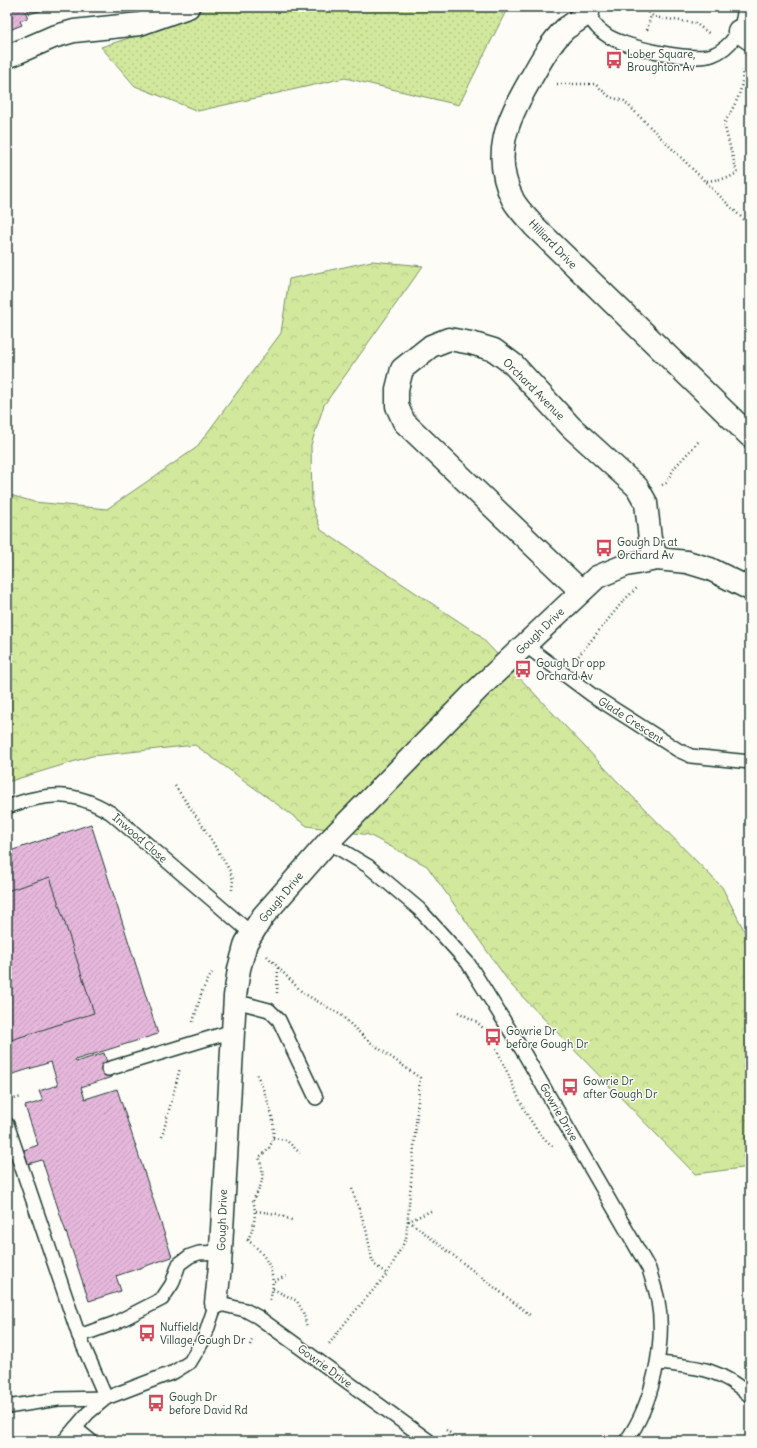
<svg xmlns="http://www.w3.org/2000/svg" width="757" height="1448" viewBox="0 0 757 1448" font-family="Delius,sans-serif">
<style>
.grass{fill:url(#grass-dots);stroke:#789268}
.forest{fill:url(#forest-crowns);stroke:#789268}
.building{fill:url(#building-hatch);stroke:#1f3d34}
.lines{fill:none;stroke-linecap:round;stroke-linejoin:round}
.lane-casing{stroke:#1f3d34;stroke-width:16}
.street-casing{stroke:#1f3d34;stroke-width:25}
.path{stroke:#1f3d34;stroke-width:2.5;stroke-dasharray:1 3;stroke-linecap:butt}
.lane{stroke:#fdfcf7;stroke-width:13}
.street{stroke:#fdfcf7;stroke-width:22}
.labels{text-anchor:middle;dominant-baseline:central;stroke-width:3;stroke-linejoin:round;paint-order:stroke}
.poi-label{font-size:11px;fill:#1f3d34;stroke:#fdfcf7;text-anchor:start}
.street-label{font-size:11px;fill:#1f3d34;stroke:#fdfcf7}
</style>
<defs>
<pattern id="grass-dots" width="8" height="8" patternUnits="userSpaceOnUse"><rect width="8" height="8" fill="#d2e89d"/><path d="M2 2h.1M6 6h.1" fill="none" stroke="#b4c888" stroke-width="1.8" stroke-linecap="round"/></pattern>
<pattern id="forest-crowns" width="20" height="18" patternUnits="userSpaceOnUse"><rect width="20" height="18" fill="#d2e89d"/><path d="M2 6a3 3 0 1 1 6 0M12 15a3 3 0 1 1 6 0" fill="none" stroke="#b4c888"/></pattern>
<pattern id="building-hatch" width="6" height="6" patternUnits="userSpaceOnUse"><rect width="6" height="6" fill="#e5b7db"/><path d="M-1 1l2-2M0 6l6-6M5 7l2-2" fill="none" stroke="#c49ebd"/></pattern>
</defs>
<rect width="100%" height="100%" fill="#fdfcf7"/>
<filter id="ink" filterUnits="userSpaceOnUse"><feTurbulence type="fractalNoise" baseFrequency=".025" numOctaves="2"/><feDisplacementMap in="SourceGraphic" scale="8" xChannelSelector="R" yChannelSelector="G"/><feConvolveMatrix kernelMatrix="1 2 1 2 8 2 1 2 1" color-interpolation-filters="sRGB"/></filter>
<g filter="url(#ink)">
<path class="grass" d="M206,7H498L506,11L459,105L345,78L198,111L135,86L101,47L191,18Z"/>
<path class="forest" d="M372,261L423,266L324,405L311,445L312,505L321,530L478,634L619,783L722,887L750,942V1167L695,1174L511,985L427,866L369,835L307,826L195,745L92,756L7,782V494L34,502L107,509L196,448L281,333L289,279Z"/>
<g class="building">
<path d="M7,7H23L28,18L20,21L22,25L7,31Z"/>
<path d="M27,7H54L29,14Z"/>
<path d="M91,824L158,1034L75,1060L76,1062L104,1053L112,1077L81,1087L85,1099L117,1089L172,1257L116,1276L121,1291L89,1301L42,1160L28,1164L24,1150L38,1145L25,1106L43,1101L39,1091L58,1085L51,1062L7,1076V852Z"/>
<path d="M50,877L94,1013L11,1040L7,1029V891Z"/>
</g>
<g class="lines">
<g class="lane-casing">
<g id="lane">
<path d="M586,7C589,18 596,28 605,34C621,47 693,62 712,55C731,48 745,27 744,7"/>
<path d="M525,645L592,695L678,750L691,756L750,762"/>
<path d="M7,807C47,792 74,790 111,813L252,934"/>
<path d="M328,842L368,866L419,909L468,963L524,1053L649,1269C652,1280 656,1290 658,1301C666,1344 652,1406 626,1441"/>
<path d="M235,1001L269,1010L279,1020L316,1098"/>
<path d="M108,1069L233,1031"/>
<path d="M7,1124L79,1336L106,1398"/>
<path d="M79,1336L115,1323L162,1299L172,1284L179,1264L190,1256L199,1253L221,1252"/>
<path d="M658,1363C697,1367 720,1368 750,1396"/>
<path d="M7,1407L58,1399L106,1398"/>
<path d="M75,1428L91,1441"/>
<path d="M64,1441L88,1413L106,1398L174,1372L190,1362L204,1339L216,1303L245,1310L258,1317L429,1441"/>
</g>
</g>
<g class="street-casing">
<g id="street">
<path d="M588,13C580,19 572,24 565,29C550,43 539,64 529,82C507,120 491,156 513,200C518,209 527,218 534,226L750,436"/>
<path d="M739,31L750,39"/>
<path d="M7,57L53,37L74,31L140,24L188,7"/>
<path d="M581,591L404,422L397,406V389L402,369L431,346L449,339L471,343L494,350L513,364L571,427L637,487L646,503L650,539L657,559"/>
<path d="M216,1303L220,1266L235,996L239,969L246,943L263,916L328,842L478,689L597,577L626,565L657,559L687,562L710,569L750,589"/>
</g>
</g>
<g class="path">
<path d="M643,7L654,17L695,23L710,34"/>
<path d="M647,30L651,15"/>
<path d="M557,84H595L610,97L624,101L750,226"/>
<path d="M707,181L728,178L737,173L724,124C734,105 744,93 742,70"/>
<path d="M662,485L666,483L675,467L700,440"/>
<path d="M576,659L624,600L637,588"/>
<path d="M175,786L201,823L230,871L233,880L232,890"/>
<path d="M267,956L303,993L341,1015L366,1039L420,1078L406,1239L387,1274L345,1323L329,1344"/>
<path d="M277,993L278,968"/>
<path d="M458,1012L477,1022L484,1029"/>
<path d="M193,1022L202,991L213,971"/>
<path d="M496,1049C513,1080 525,1126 554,1147"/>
<path d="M7,1101L21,1097"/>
<path d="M162,1137L180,1068"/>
<path d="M273,1138L286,1140L300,1153"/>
<path d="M352,1189L366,1229L372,1259L375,1265L387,1274"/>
<path d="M256,1211L277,1214L294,1221"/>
<path d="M431,1211L409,1221L530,1315"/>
<path d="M247,1240C268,1254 279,1278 269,1302"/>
<path d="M248,1240C254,1226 257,1215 253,1200C263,1184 265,1175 259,1157C289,1140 265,1095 256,1072"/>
<path d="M274,1281L287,1276"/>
<path d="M273,1289L297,1301L303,1312L307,1327"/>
<path d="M250,1345L253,1338"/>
<path d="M446,1430L461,1441"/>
</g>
<use href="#lane" class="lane"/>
<use href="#street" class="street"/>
</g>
</g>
<defs>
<g id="bus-bare" transform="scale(1.38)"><path d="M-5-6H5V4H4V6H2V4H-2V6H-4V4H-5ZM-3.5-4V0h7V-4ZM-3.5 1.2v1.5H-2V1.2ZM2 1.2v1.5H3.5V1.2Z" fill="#d1495b" stroke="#fdfcf7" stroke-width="2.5" paint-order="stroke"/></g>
</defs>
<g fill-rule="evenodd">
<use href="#bus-bare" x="614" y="60"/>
<use href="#bus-bare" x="604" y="548"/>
<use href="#bus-bare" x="523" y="669"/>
<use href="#bus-bare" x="493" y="1037"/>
<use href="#bus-bare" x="570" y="1087"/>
<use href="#bus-bare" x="147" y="1333"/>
<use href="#bus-bare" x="156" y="1403"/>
</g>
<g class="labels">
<g class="poi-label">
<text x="627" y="54">Lober Square,<tspan x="627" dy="13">Broughton Av</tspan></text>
<text x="617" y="542">Gough Dr at<tspan x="617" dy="13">Orchard Av</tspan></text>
<text x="536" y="663">Gough Dr opp<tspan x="536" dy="13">Orchard Av</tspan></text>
<text x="506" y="1031">Gowrie Dr<tspan x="506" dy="13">before Gough Dr</tspan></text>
<text x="583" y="1081">Gowrie Dr<tspan x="583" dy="13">after Gough Dr</tspan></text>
<text x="160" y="1327">Nuffield<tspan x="160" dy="13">Village, Gough Dr</tspan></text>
<text x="169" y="1397">Gough Dr<tspan x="169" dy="13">before David Rd</tspan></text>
</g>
<g class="street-label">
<text transform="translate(553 244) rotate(46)">Hilliard Drive</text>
<text transform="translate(534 389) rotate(45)">Orchard Avenue</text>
<text transform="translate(540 631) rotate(-44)">Gough Drive</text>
<text transform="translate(631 720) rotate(33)">Glade Crescent</text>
<text transform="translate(140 838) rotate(41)">Inwood Close</text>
<text transform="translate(281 897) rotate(-50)">Gough Drive</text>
<text transform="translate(559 1112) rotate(60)">Gowrie Drive</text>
<text transform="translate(222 1220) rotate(-88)">Gough Drive</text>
<text transform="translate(325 1366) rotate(36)">Gowrie Drive</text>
</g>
</g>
<rect width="757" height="1448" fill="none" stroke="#fdfcf7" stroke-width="24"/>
<rect x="12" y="12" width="733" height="1424" fill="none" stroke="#1f3d34" stroke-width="1.5" filter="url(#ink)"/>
</svg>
